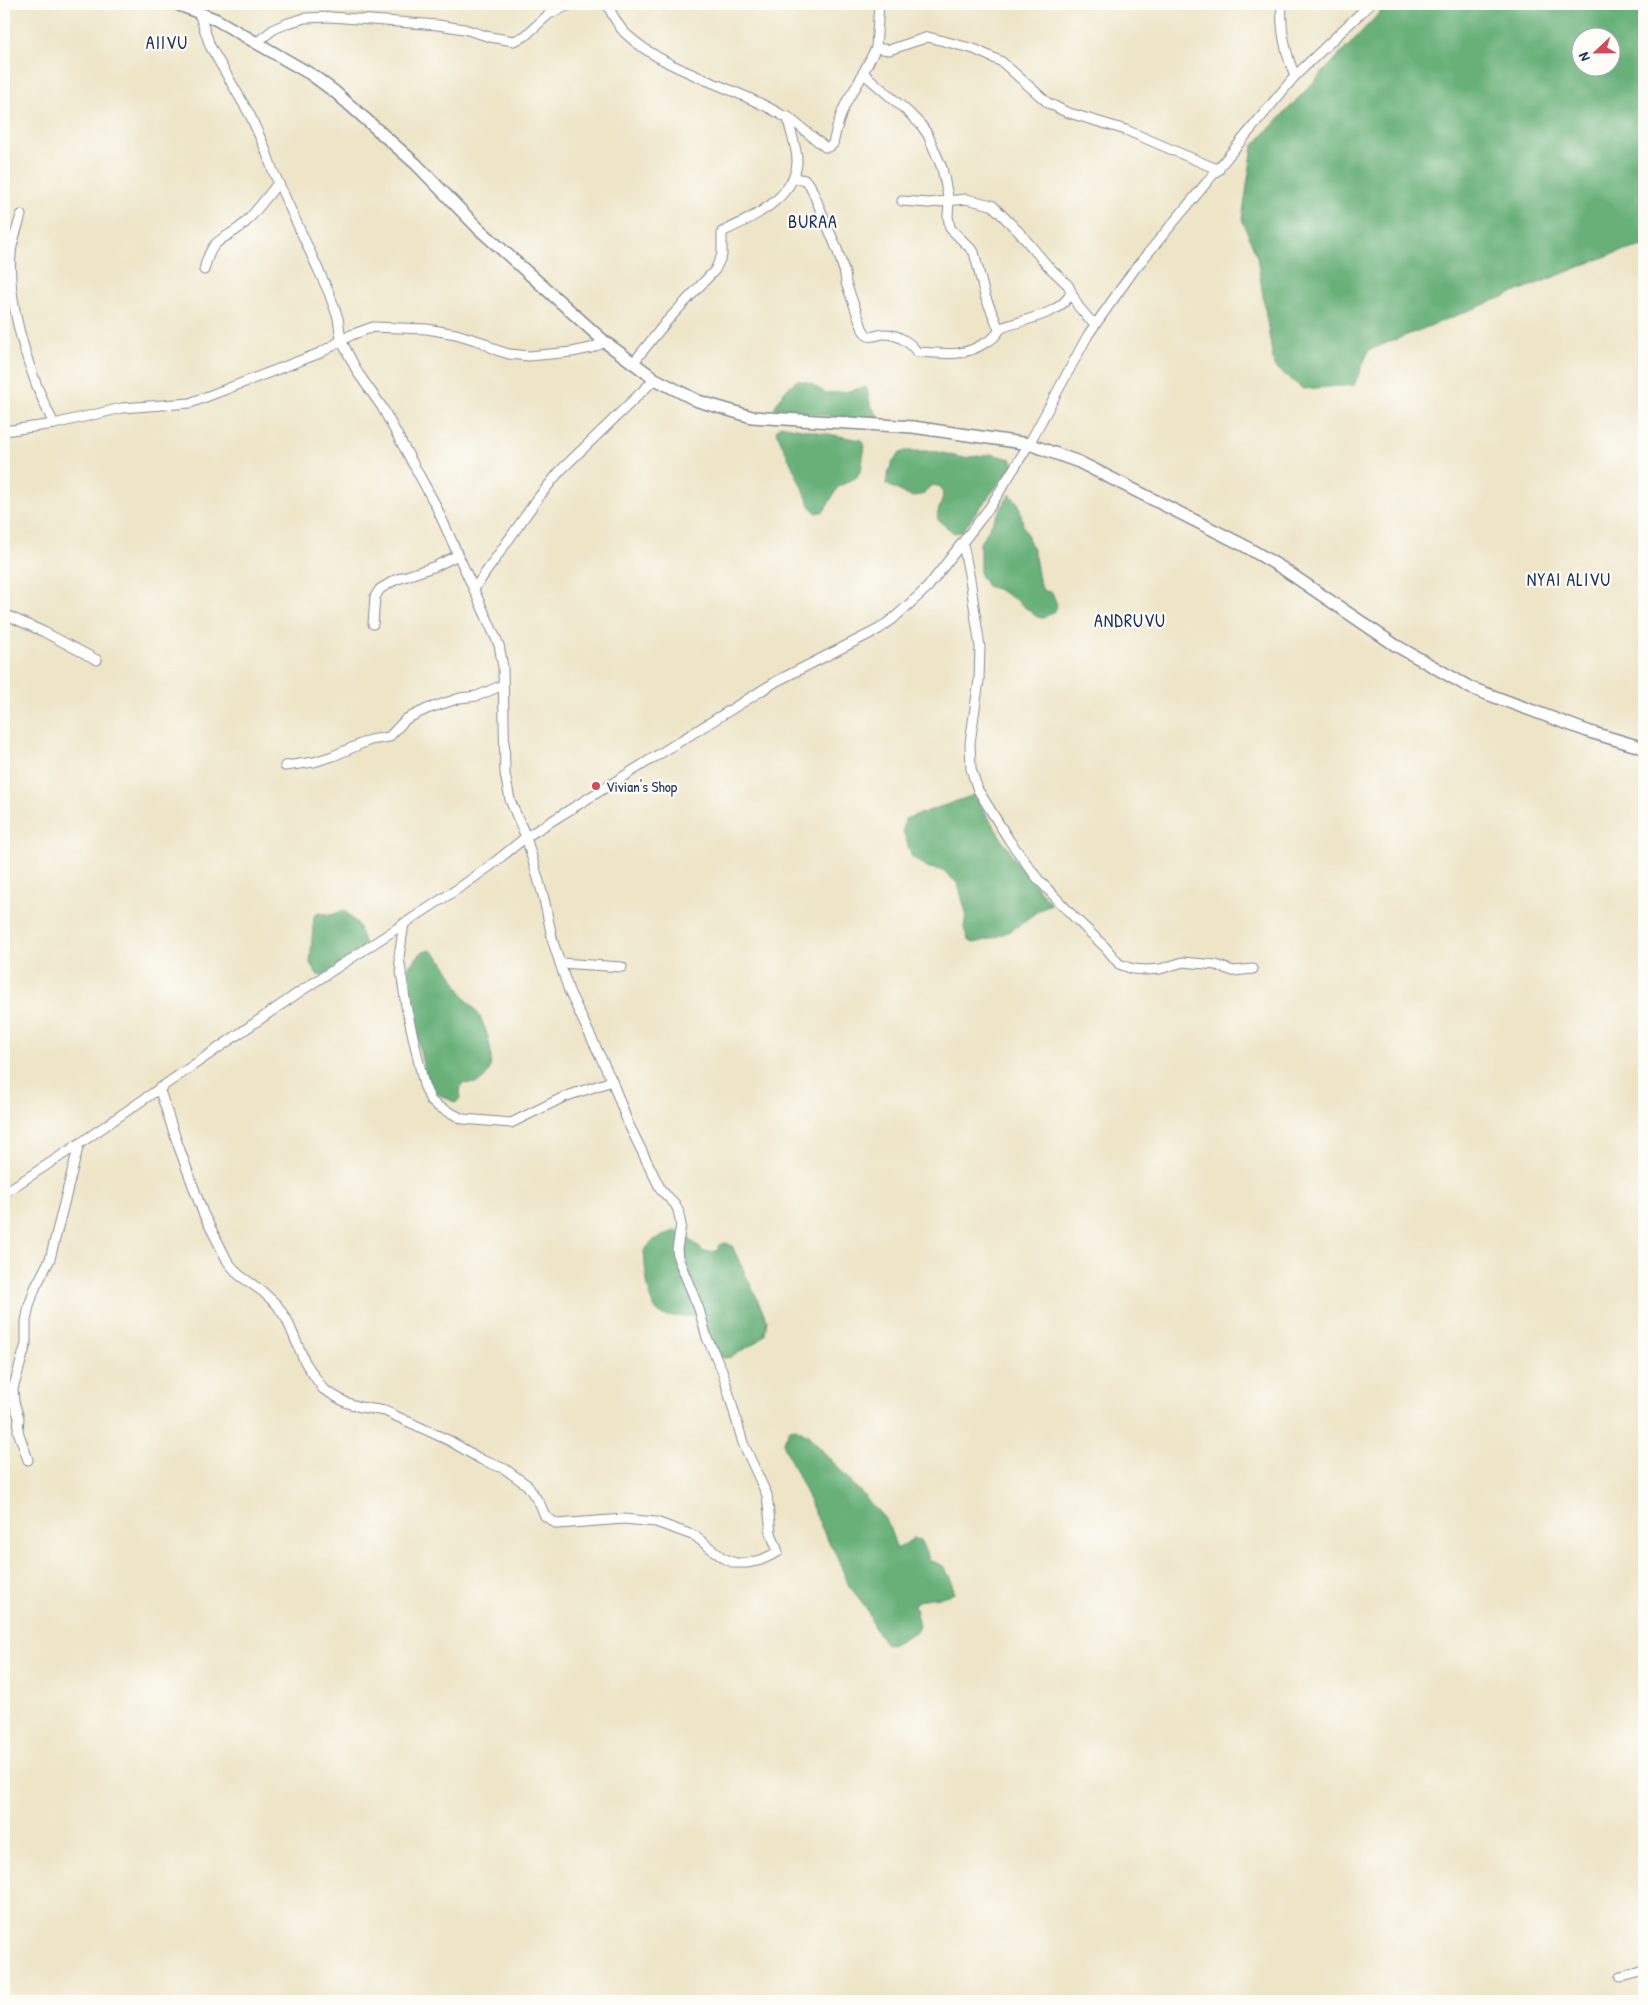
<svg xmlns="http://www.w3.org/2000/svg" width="1648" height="2005" viewBox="0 0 1648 2005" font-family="'Patrick Hand',sans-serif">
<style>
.forest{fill:#67b078;stroke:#41706b;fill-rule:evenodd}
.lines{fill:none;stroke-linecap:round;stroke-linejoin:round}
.minor-casing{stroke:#848a92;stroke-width:11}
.tertiary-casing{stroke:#848a92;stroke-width:14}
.minor{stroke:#fff;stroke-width:9}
.tertiary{stroke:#fff;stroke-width:11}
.poi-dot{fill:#d1495b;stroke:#fdfcf7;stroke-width:2}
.labels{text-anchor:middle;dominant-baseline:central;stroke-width:4.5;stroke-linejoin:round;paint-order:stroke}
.poi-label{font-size:15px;fill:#1b2f5e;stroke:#fdfcf7;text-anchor:start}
.quarter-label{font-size:18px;letter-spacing:1px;fill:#1b2f5e;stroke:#fdfcf7}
</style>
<rect width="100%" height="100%" fill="#fdfcf7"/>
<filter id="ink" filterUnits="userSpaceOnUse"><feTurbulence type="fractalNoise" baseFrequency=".02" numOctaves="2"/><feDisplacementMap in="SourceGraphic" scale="10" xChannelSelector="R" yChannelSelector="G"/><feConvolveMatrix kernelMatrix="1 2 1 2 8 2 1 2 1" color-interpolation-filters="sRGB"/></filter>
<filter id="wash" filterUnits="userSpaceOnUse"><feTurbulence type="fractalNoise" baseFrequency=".0096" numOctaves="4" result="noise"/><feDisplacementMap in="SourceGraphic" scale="20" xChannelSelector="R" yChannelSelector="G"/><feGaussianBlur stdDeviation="1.12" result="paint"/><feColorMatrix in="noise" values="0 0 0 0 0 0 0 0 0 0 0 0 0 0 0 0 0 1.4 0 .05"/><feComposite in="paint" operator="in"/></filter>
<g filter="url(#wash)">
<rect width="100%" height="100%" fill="#eee5c7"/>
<g class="forest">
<path d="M1388,4H1644V246L1612,254L1369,350L1354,385L1303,389L1274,366L1257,257L1242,219L1253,146ZM1580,38H1610V68H1580Z"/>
<path d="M797,380L810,383L825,393L844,392L866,387C869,392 868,398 870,403C874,412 879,412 879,423L774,408L784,392Z"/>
<path d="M780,425L861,440L865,446L861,470L857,477L838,487L824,511L817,513L812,509L776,431Z"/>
<path d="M905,451H933L964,458L991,454L1011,459L1014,464L961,532L954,533L938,520C935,507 947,502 941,487L934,485L928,488L924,494L911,497L886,484C888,471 892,455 905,451Z"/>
<path d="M1010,494L1019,504L1023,525L1034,552L1040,585L1044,591L1052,592L1057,605L1055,611L1043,618L1037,617L1016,600L999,590L987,586L980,575V543Z"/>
<path d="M974,795L1021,869L1051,904C1038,909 1030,918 1018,926C1006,934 989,940 974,943L968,940L964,928L966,913L958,884L943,870L929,868L912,857L903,831L905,819Z"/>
<path d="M344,910L358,925L365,945L323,976L317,975L310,963L314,916L319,913L332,915Z"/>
<path d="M430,950C448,961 453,980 464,996C468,1002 474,1007 478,1014C488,1030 502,1073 477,1083C473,1084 466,1083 461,1084L460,1098L456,1103L432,1091L426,1079L407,991L409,966L423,951Z"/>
<path d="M676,1230L683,1233L704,1252L717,1251L719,1245L726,1243L732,1246L767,1320L765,1334L760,1340L731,1357L724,1358L718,1356L698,1316C687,1315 673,1318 663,1315C647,1311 645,1264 644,1250L654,1240Z"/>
<path d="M796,1428L808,1435L887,1521L897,1549L914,1538L920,1540L930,1560L943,1566L947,1572L953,1584L954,1592C942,1601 925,1594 914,1604L919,1627L915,1632L891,1645L885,1643L874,1627L866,1607L849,1586L836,1554L826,1537L784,1446V1440L790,1429Z"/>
</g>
</g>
<g filter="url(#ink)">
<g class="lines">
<g class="minor-casing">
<g id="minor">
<path d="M607,4C612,14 617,25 625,33C668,74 736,86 785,117H788C789,131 798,147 797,163C794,199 750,219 722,232V255L715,270L667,321L633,363"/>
<path d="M879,4L876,48L889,50L928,37L974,49L1002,62L1048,103L1066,112L1126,130L1219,170"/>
<path d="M1282,4C1280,30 1285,52 1295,76"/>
<path d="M256,43L274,29L288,23L305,18L331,17L438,25L464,29L490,37L514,41L525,36L549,14L572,4"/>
<path d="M876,48L863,73L908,112L921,125L928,135L942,168L949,201L948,216L950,228L974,252L985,296L999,329"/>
<path d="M788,117L825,147H829L833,144C836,129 840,115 847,101C852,92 859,84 863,73"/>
<path d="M793,178L805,180L810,185L837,249L845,274L846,283L863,330C865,332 865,334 868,336C873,338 879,334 884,334C897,334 910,342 917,352C941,353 961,358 983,344C987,342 993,339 996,335C999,331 999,329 1004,327C1025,319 1063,314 1071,292"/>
<path d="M902,201L929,203L966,199L992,205L1019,232L1047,265L1068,285L1078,306L1089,319L1095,323"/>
<path d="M21,215C18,227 12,241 11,253C7,306 30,377 54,424"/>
<path d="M204,270C213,233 224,243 246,222C257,210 268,196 278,183"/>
<path d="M4,431L54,424L122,408L190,403L320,353L351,335L373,327L427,329L456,334L482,342L496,350L509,354L529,356L572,352L591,348L605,342"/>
<path d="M963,544L970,579L980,647L979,680L970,743L971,769L978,790L1009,840L1038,879L1071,914L1105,947L1119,964L1133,969L1146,970L1160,969L1183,962L1216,965L1233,971L1253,969"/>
<path d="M474,589L538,498L560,471L655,379"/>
<path d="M4,614L44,632L97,660"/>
<path d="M373,624L375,597L380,589L395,580L436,566L458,555"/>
<path d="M285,766L314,762L333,756L370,740L389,737L406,719L427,709L460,698L477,696L503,685"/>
<path d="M404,923L399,957L406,1006L424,1085L431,1101L439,1107L463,1119L511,1123L564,1097L612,1081"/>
<path d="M560,963L622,967"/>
<path d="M159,1088L177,1142L203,1213L228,1262L239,1275L262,1291L277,1305L287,1320L305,1362L323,1389L345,1402L360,1407L385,1411L450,1441L482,1460L505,1469L527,1485L540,1504L545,1516L557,1524L624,1519L656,1522L695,1536L723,1558L735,1563H747L761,1560L778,1552L771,1533L767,1495L743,1443L722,1370L707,1338L699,1309L678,1258L677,1249L681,1225L678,1210L675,1204L661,1190L628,1123L612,1081L569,991L553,942L544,899L526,837L510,800L505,774L503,667L499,645L435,504L382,407L358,373L341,340L338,318L329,293L273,171L264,146L250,115L210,46L199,13"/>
<path d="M4,1193L79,1144L301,991L462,886L490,866L526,837L777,681L879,629L894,618L927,588L990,507L1029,444L1088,335L1134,270L1295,76L1370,4"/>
<path d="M28,1460L18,1431L19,1418L14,1402L13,1389L26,1344V1321L29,1306L35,1288L50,1259L79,1144"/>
<path d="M1621,1977L1644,1971"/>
</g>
</g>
<g class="tertiary-casing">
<path id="tertiary" d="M177,4L217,20L312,75L335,92L416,164L479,229L605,342L655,379L698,401L752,417L913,427L1029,444L1079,462L1243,545L1282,568L1395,645L1471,688L1590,732L1644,748"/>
</g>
<use href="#minor" class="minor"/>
<use href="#tertiary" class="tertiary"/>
</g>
</g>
<circle class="poi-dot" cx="596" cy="786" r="5"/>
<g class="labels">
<g class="poi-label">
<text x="606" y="786">Vivian's Shop</text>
</g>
<g class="quarter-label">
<text x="167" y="42">AIIVU</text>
<text x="813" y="221">BURAA</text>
<text x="1569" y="579">NYAI ALIVU</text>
<text x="1130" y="620">ANDRUVU</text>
</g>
</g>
<rect width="1648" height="2005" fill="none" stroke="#fdfcf7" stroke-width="20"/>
<g transform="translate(1596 52) rotate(248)"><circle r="24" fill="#fdfcf7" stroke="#a3aaba"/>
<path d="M0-4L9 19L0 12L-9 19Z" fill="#d1495b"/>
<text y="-8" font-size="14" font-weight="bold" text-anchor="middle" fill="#1b2f5e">N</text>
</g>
</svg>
